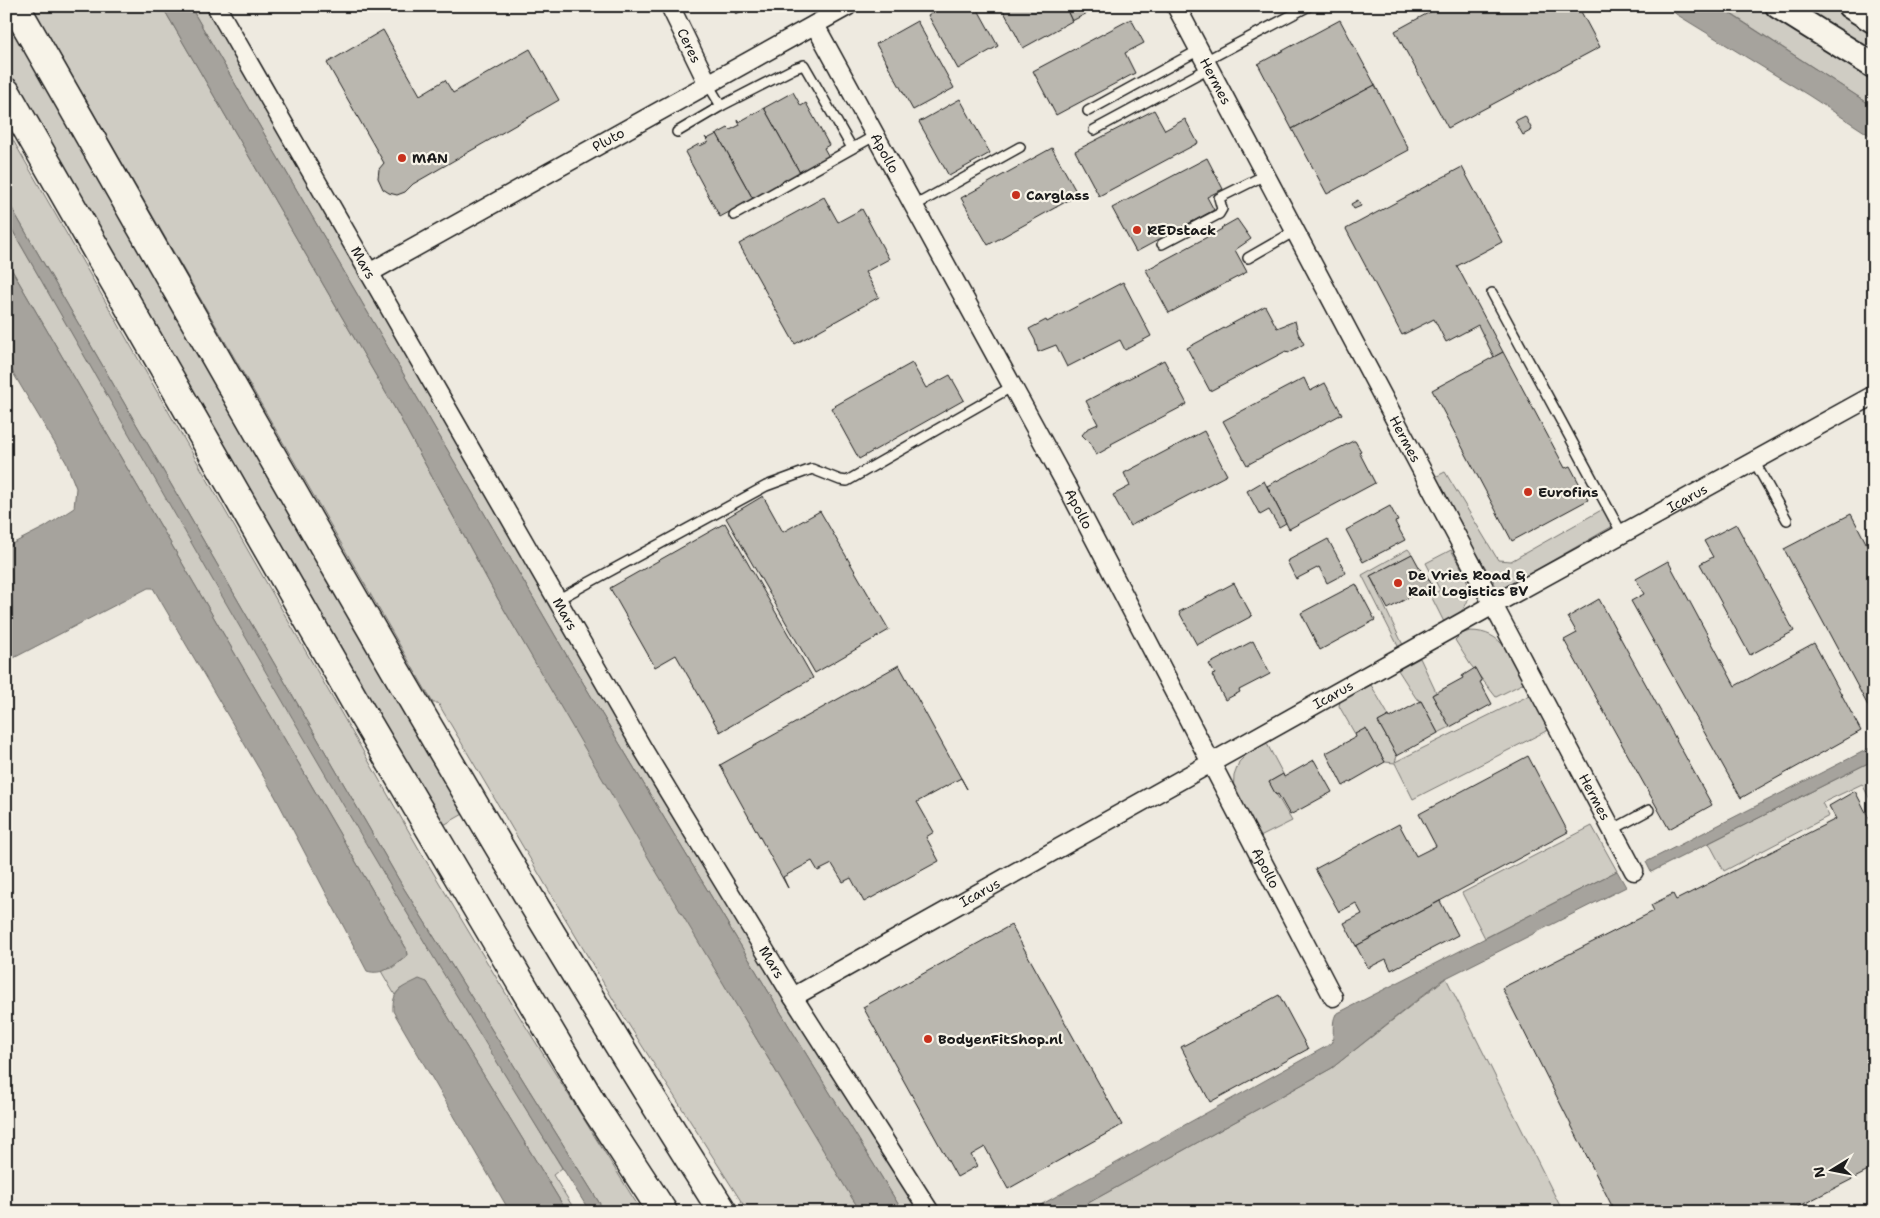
<svg xmlns="http://www.w3.org/2000/svg" width="1880" height="1218" viewBox="0 0 1880 1218" font-family="'Shantell Sans',sans-serif">
<style>
.green{fill:#cfccc3;stroke:#767470}
.water{fill:#a6a39d;stroke:#6f6d69}
.building{fill:#bab7af;stroke:#1c1c1c}
.lines{fill:none;stroke-linecap:round;stroke-linejoin:round}
.lane-casing{stroke:#1c1c1c;stroke-width:12}
.street-casing{stroke:#1c1c1c;stroke-width:21}
.secondary-casing{stroke:#1c1c1c;stroke-width:28}
.highway-casing{stroke:#1c1c1c;stroke-width:31}
.lane{stroke:#f7f3e8;stroke-width:9}
.street{stroke:#f7f3e8;stroke-width:18}
.secondary{stroke:#f7f3e8;stroke-width:24}
.highway{stroke:#f7f3e8;stroke-width:28}
.poi-dot{fill:#c8321e;stroke:#f7f3e8;stroke-width:2}
.labels{text-anchor:middle;dominant-baseline:central;stroke-width:4.5;stroke-linejoin:round;paint-order:stroke}
.street-label{font-size:14px;fill:#1c1c1c;stroke:#f7f3e8}
.poi-label{font-size:14px;font-weight:bold;fill:#1c1c1c;stroke:#f7f3e8;text-anchor:start}
</style>
<rect width="100%" height="100%" fill="#eeeae0"/>
<filter id="ink" filterUnits="userSpaceOnUse"><feTurbulence type="fractalNoise" baseFrequency=".02" numOctaves="2"/><feDisplacementMap in="SourceGraphic" scale="10" xChannelSelector="R" yChannelSelector="G"/><feConvolveMatrix kernelMatrix="1 2 1 2 8 2 1 2 1" color-interpolation-filters="sRGB"/></filter>
<g filter="url(#ink)">
<g class="green">
<path d="M32,6H162L397,412L498,599L756,1038L861,1212H748L620,1011L438,703H433Z"/>
<path d="M190,6H206L640,762L785,1000L919,1212H903L789,1026L567,656Z"/>
<path d="M1719,6H1760L1874,78V107Z"/>
<path d="M1796,6H1833L1874,32V55Z"/>
<path d="M6,18L183,328L465,813L442,826L245,492L6,74Z"/>
<path d="M6,128L419,849L523,1022L642,1212H605L403,887L6,198Z"/>
<path d="M6,219L394,891L562,1168L553,1175L576,1212H567L427,982L400,989L395,995L381,971L392,968L407,956L406,948L6,260Z"/>
<path d="M1445,472L1498,560L1511,561L1612,504L1620,522L1499,591L1433,478Z"/>
<path d="M1408,549L1412,554L1370,576L1403,645L1399,648L1362,575Z"/>
<path d="M1451,550C1461,567 1477,589 1464,608C1460,614 1450,618 1444,622L1431,596L1440,590L1426,563Z"/>
<path d="M1470,631C1504,631 1510,657 1526,682L1496,697L1470,664L1455,640L1461,634Z"/>
<path d="M1420,658L1436,692L1432,695L1450,727L1438,733L1421,701L1416,698L1398,670Z"/>
<path d="M1371,685L1389,716L1378,722L1397,756L1395,762L1532,694L1550,729L1413,799L1395,763L1385,762L1366,729L1355,734L1339,706L1340,701Z"/>
<path d="M1266,742L1283,774L1269,782L1292,821L1258,838L1233,794L1234,776L1239,762L1248,753Z"/>
<path d="M1874,760V807L1862,784L1822,803L1829,816L1724,871L1709,843Z"/>
<path d="M1592,826L1617,871L1485,938L1462,893Z"/>
<path d="M1446,978L1563,1212H1072L1332,1068Z"/>
</g>
<g class="water">
<path d="M162,6H190L567,656L789,1026L903,1212H861L850,1195L656,871L498,599L397,412Z"/>
<path d="M1667,6H1719L1732,15L1874,107V138L1808,95L1676,14Z"/>
<path d="M6,198L403,887L605,1212H590C385,887 197,552 6,219Z"/>
<path d="M6,260L406,948L407,956C395,965 382,976 367,971L275,796L153,588H148L6,662V547L45,527L74,508L76,488L66,462L6,361Z"/>
<path d="M1874,746V760L1651,872L1646,862Z"/>
<path d="M1617,871L1626,887L1442,980L1332,1068L1072,1212H1028L1327,1046L1332,1042C1335,1032 1331,1023 1336,1014Z"/>
<path d="M419,979L427,982L567,1212H510L393,1011C392,989 402,988 419,979Z"/>
</g>
<g class="building">
<path d="M731,6H751L736,14Z"/>
<path d="M944,6H976L998,46L958,69L928,15Z"/>
<path d="M1001,6H1065L1072,21L1023,48Z"/>
<path d="M1065,6H1101L1072,21Z"/>
<path d="M1228,6H1240L1230,11Z"/>
<path d="M1441,6H1578L1600,47L1448,128L1395,31Z"/>
<path d="M1131,19L1144,43L1125,53L1135,73L1056,115L1033,71Z"/>
<path d="M1340,20L1375,85L1292,129L1258,64Z"/>
<path d="M917,21L954,88L913,110L876,44Z"/>
<path d="M383,30L420,95L445,80L453,93L530,49L559,100L413,184L405,192L397,195L389,193L383,189L378,178L379,169L384,163L327,63Z"/>
<path d="M1375,85L1409,150L1327,194L1292,129Z"/>
<path d="M793,92L801,106L806,103L829,145L824,148L829,157L800,173L764,108Z"/>
<path d="M960,99L990,153L949,176L919,122Z"/>
<path d="M764,108L800,173L753,199L717,134L728,128L730,130L740,125L737,119L739,122Z"/>
<path d="M1154,110L1165,130L1185,119L1198,143L1099,196L1075,151Z"/>
<path d="M1525,116L1532,130L1523,135L1515,121Z"/>
<path d="M717,134L753,199L720,217L685,152L699,144L700,146L708,142L705,137L707,139Z"/>
<path d="M1052,148L1078,195L988,245L961,198Z"/>
<path d="M1207,158L1223,189L1207,197L1214,210L1136,252L1112,208Z"/>
<path d="M1462,167L1502,242L1457,266L1503,352L1494,357L1478,325L1446,342L1434,319L1402,335L1346,229Z"/>
<path d="M824,197L838,222L862,209L889,259L865,272L879,297L795,344L739,244Z"/>
<path d="M1358,200L1361,206L1354,209L1351,204Z"/>
<path d="M1237,219L1251,239L1235,250L1247,272L1169,313L1146,270L1222,229L1221,228Z"/>
<path d="M1123,282L1151,336L1125,350L1120,340L1067,367L1056,345L1038,352L1035,340L1029,329L1046,320L1047,322Z"/>
<path d="M1265,306L1277,328L1295,321L1298,333L1304,344L1288,353L1286,351L1210,391L1187,348Z"/>
<path d="M1503,352L1565,468L1570,466L1588,500L1512,541L1432,390Z"/>
<path d="M1164,360L1187,404L1111,444L1112,446L1096,455L1090,443L1082,435L1087,429L1098,424L1086,401Z"/>
<path d="M912,363L926,388L950,375L964,400L859,459L831,408Z"/>
<path d="M1304,378L1310,391L1325,383L1342,414L1247,465L1223,421Z"/>
<path d="M1204,431L1227,475L1130,526L1113,495L1130,486L1124,473Z"/>
<path d="M1353,441H1355L1361,451L1359,452L1375,483L1289,529L1267,486Z"/>
<path d="M1264,481L1286,523L1279,527L1269,510L1260,515L1247,491Z"/>
<path d="M763,496L783,532L820,511L889,630L815,673L726,518Z"/>
<path d="M1390,506L1398,521L1395,522L1405,540L1363,562L1346,530Z"/>
<path d="M1851,514L1874,558V717L1784,549Z"/>
<path d="M725,523L813,678L720,732L676,655L655,667L610,588Z"/>
<path d="M1736,524L1794,631L1750,655L1700,564L1713,557L1704,541Z"/>
<path d="M1328,539L1346,573L1327,583L1319,567L1296,579L1287,561Z"/>
<path d="M1412,554L1424,576L1426,574L1433,587L1419,594L1418,592L1388,609L1370,576Z"/>
<path d="M1668,561L1735,686L1814,643L1861,731L1741,798L1631,601L1644,594L1636,579Z"/>
<path d="M1234,583L1252,616L1197,645L1179,612Z"/>
<path d="M1356,584L1375,620L1320,650L1301,613Z"/>
<path d="M1599,599L1712,805L1669,829L1564,640L1577,633L1568,617Z"/>
<path d="M1253,641L1270,674L1239,690L1240,692L1225,700L1212,675L1215,674L1209,664Z"/>
<path d="M899,665L967,789L961,778L917,802L934,832L926,837L939,861L864,902L851,878L843,882L832,864L818,871L812,861L783,877L788,888L720,765Z"/>
<path d="M1475,668L1482,681L1480,682L1492,704L1450,727L1432,695L1463,678L1462,676Z"/>
<path d="M1421,701L1438,733L1397,756L1378,722L1389,716L1390,718Z"/>
<path d="M1366,728L1385,762L1343,786L1326,753L1356,737L1355,734Z"/>
<path d="M1528,756L1568,832L1356,946L1344,923L1362,914L1356,903L1339,912L1315,869L1399,824L1416,856L1436,846L1419,814Z"/>
<path d="M1314,760L1332,792L1290,815L1278,794L1276,795L1269,782L1283,774L1284,777Z"/>
<path d="M1855,791L1874,828V1168L1788,1212H1615L1502,988L1654,911L1651,905L1673,894L1676,900L1836,819L1829,806Z"/>
<path d="M1440,901L1458,935L1391,970L1386,959L1368,968L1356,946Z"/>
<path d="M1011,925L1122,1125L1008,1189L985,1147L971,1155L977,1166L957,1177L863,1007Z"/>
<path d="M1279,995L1308,1049L1210,1102L1181,1047Z"/>
</g>
<g class="lines">
<g class="lane-casing">
<g id="lane">
<path d="M1205,61L1309,6"/>
<path d="M721,106L795,68L804,65L852,148"/>
<path d="M1088,111L1199,50"/>
<path d="M1094,130L1209,68"/>
<path d="M677,132L721,106L708,84"/>
<path d="M914,206L1020,147"/>
<path d="M734,215L876,135"/>
<path d="M1162,244L1219,214L1222,209L1219,198L1265,175"/>
<path d="M1248,258L1295,231"/>
<path d="M1492,293L1622,534"/>
<path d="M1754,461L1787,520"/>
<path d="M557,600L766,486L812,469L840,480L847,481L1013,386"/>
<path d="M1612,830L1649,810"/>
</g>
</g>
<g class="street-casing">
<g id="street">
<path id="s1" d="M216,6L644,751L793,997L930,1212"/>
<path id="s2" d="M670,6L708,84"/>
<path id="s3" d="M1176,6L1634,871"/>
<path id="s4" d="M815,25L1068,488L1333,997"/>
<path id="s5" d="M369,273L848,6"/>
<path id="s6" d="M793,997L1493,605L1874,395"/>
</g>
</g>
<g class="secondary-casing">
<g id="secondary">
<path d="M1778,6L1874,66"/>
<path d="M1850,6L1874,21"/>
</g>
</g>
<g class="highway-casing">
<g id="highway">
<path d="M15,6C247,410 473,819 723,1212"/>
<path d="M6,92L361,712L592,1103L663,1212"/>
</g>
</g>
<use href="#lane" class="lane"/>
<use href="#street" class="street"/>
<use href="#secondary" class="secondary"/>
<use href="#highway" class="highway"/>
</g>
</g>
<g class="poi-dot">
<circle cx="402" cy="158" r="5"/>
<circle cx="1016" cy="195" r="5"/>
<circle cx="1137" cy="230" r="5"/>
<circle cx="1528" cy="492" r="5"/>
<circle cx="1398" cy="583" r="5"/>
<circle cx="928" cy="1039" r="5"/>
</g>
<g class="labels">
<g class="street-label">
<text stroke="none"><textPath href="#s2" startOffset="44">Ceres</textPath></text>
<text stroke="none"><textPath href="#s3" startOffset="85">Hermes</textPath></text>
<text stroke="none"><textPath href="#s5" startOffset="274">Pluto</textPath></text>
<text stroke="none"><textPath href="#s4" startOffset="146">Apollo</textPath></text>
<text stroke="none"><textPath href="#s1" startOffset="296">Mars</textPath></text>
<text stroke="none"><textPath href="#s3" startOffset="490">Hermes</textPath></text>
<text stroke="none"><textPath href="#s6" startOffset="1024">Icarus</textPath></text>
<text stroke="none"><textPath href="#s4" startOffset="551">Apollo</textPath></text>
<text stroke="none"><textPath href="#s1" startOffset="701">Mars</textPath></text>
<text stroke="none"><textPath href="#s6" startOffset="619">Icarus</textPath></text>
<text stroke="none"><textPath href="#s3" startOffset="895">Hermes</textPath></text>
<text stroke="none"><textPath href="#s4" startOffset="956">Apollo</textPath></text>
<text stroke="none"><textPath href="#s6" startOffset="214">Icarus</textPath></text>
<text stroke="none"><textPath href="#s1" startOffset="1106">Mars</textPath></text>
</g>
<g class="poi-label">
<text x="412" y="158">MAN</text>
<text x="1026" y="195">Carglass</text>
<text x="1147" y="230">REDstack</text>
<text x="1538" y="492">Eurofins</text>
<text x="1408" y="575">De Vries Road &amp;<tspan x="1408" dy="16">Rail Logistics BV</tspan></text>
<text x="938" y="1039">BodyenFitShop.nl</text>
</g>
</g>
<rect width="1880" height="1218" fill="none" stroke="#f7f3e8" stroke-width="25"/>
<rect x="12" y="12" width="1855" height="1193" fill="none" stroke="#1c1c1c" stroke-width="2" filter="url(#ink)"/>
<g transform="translate(1832 1170) rotate(260)" stroke="#f7f3e8" stroke-width="4" paint-order="stroke">
<path d="M0-4L9 19L0 12L-9 19Z" fill="#1c1c1c"/>
<text y="-8" font-size="14" font-weight="bold" text-anchor="middle" fill="#1c1c1c">N</text>
</g>
</svg>
